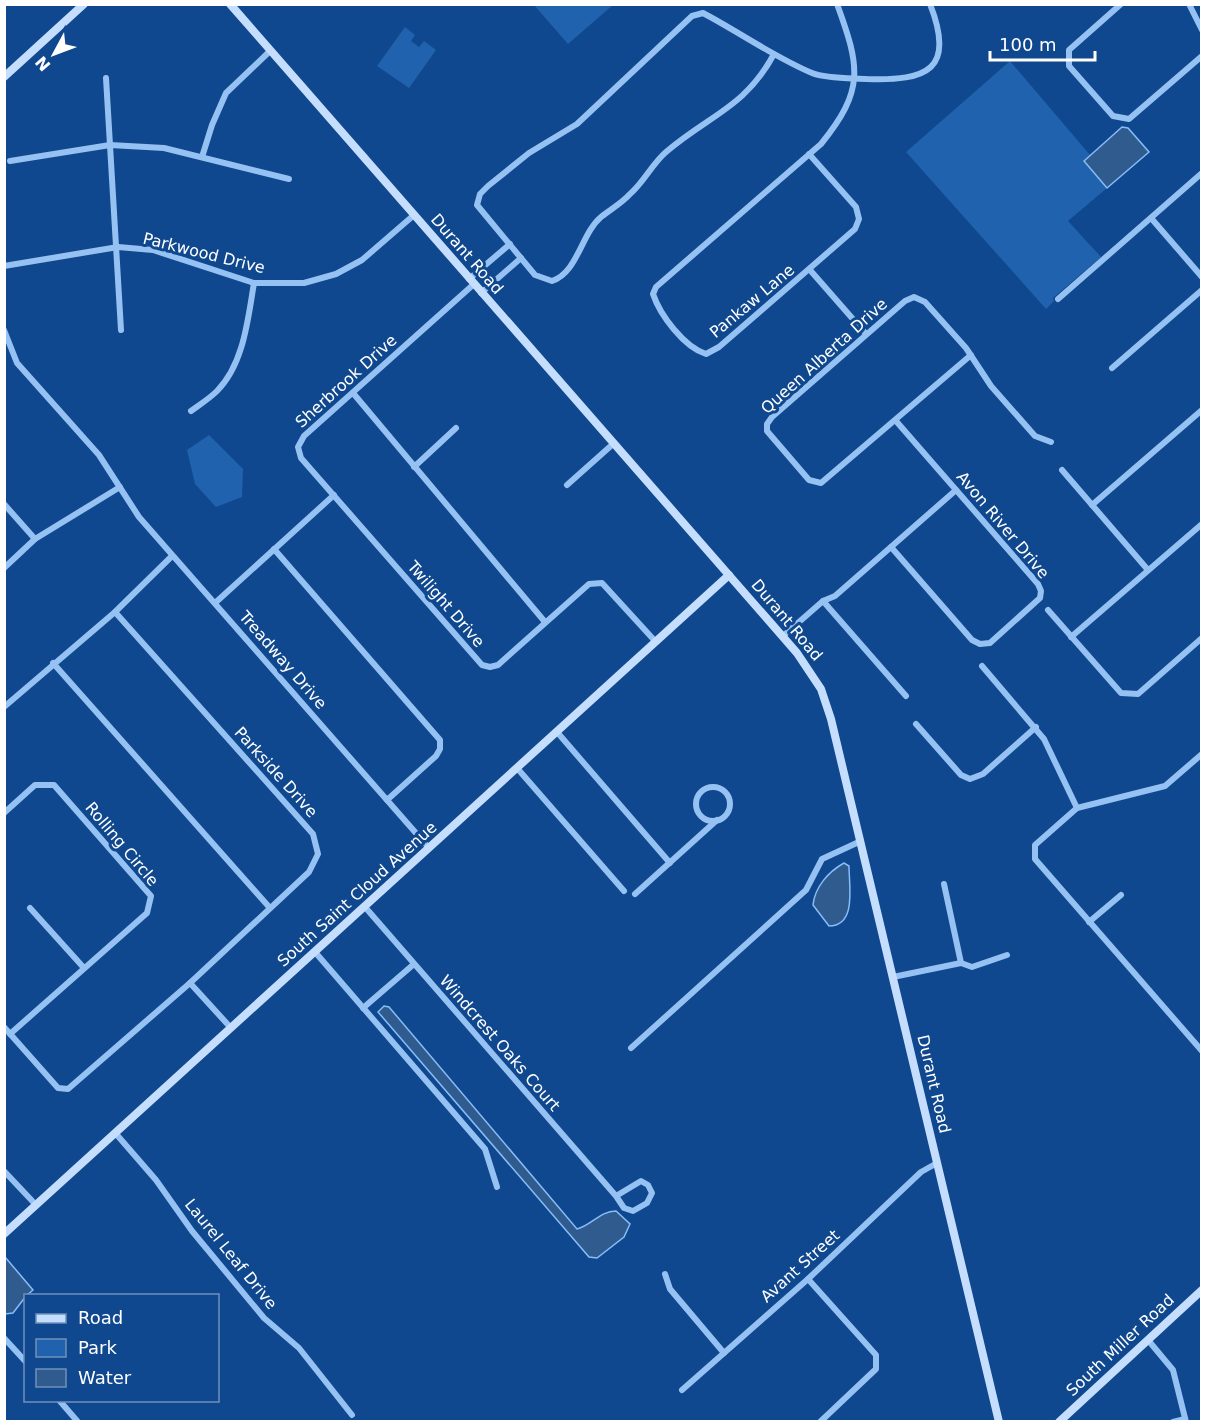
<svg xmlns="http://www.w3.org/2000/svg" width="1206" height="1426" viewBox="0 0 1206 1426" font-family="'DejaVu Sans',sans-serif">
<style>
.green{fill:#2062ad}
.water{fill:#305b8f;stroke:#87bdf7;stroke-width:1.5}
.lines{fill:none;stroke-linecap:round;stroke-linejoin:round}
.street{stroke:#96c1f3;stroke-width:6}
.secondary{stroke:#c5defd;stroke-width:8}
.labels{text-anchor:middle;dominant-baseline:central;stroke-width:6;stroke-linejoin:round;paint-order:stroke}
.street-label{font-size:16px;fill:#fff;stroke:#0f488e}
</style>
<rect width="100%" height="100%" fill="#0f488e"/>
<g class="green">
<path d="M534,5H613L568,44Z"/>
<path d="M405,27L415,35L411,41L419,47L424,41L436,50L409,88L377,66Z"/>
<path d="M1010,61L1090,155L1084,161L1107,188L1068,221L1101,257L1053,298L1054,301L1046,309L906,152Z"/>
<path d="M209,435L243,469L242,497L216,507L195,484L187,450Z"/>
</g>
<g class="water">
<path d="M1122,127L1128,128L1149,152L1107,188L1084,161Z"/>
<path d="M844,863L849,866C849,886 857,926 829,926L813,905C815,887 828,872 844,863Z"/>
<path d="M384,1006L389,1007L577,1229C592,1225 600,1211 616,1211L630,1224L624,1237L597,1258L589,1257L378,1012Z"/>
<path d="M5,1257L33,1290L26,1296L13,1313L5,1314Z"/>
</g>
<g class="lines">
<g class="street">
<path d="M1121,4L1069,50V66L1113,116L1129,119L1202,56"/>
<path d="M1189,4L1202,30"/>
<path d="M774,54C745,108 709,115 666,152C652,164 644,182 630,194C622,203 611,209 601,217C581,234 578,272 552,281L535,275L477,205L480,194L488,186L529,153L577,124L692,16L703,13C739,32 774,57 812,73C827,79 851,78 867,79C927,81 956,70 930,4"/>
<path d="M106,78L121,330"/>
<path d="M809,154L856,207L859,219L855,229L719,347L706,354C684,347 660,315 653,294L656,287L821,144C865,90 860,67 837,4"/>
<path d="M202,157L212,125L226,93L270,51"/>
<path d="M10,161L110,145L164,148L289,179"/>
<path d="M1151,218L1202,277"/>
<path d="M4,266L118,247L153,250L254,283H304L336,274L362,260L414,215"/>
<path d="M810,270L866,334"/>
<path d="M469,279L510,244"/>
<path d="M474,284L304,436L298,447L301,458L482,665L490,667L498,665L589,584L602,583L655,641"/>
<path d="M481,293L521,258"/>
<path d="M1058,299L1202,173"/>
<path d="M4,330L17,363L99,455L139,517L429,848"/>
<path d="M971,355L821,483L809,480L767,431V424L772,417L905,301L914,297L925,302L966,348L991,386L1035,436L1051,442"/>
<path d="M1112,368L1202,290"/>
<path d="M353,393L545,622"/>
<path d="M191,411C199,405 209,399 217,391C244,364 248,318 254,283"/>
<path d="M414,467L456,428"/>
<path d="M1062,470L1148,570"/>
<path d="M567,485L613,444"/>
<path d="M4,504L35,539"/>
<path d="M1092,505L1202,410"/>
<path d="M891,547L972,640L980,644L990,643L1040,598L1041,591L1038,584L896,421"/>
<path d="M274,549L440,740V749L436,756L387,800"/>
<path d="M4,568L35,539L120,487"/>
<path d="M823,601L906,696"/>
<path d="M215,603L334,495"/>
<path d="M1048,610L1121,693L1138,694L1202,638"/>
<path d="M783,636L823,601L835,596L956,490"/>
<path d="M1071,637L1202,524"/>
<path d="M53,663L270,908"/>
<path d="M982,666L1044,739L1077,808"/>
<path d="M4,707L115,612L172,556"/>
<path d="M916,724L961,775L970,779L983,774L1036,727"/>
<path d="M557,732L670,863"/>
<path d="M1202,754L1165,786L1077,808L1035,845V859L1202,1051"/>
<path d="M517,768L624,891"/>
<circle cx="713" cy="804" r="17"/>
<path d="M4,813L35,785H54L151,896L147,913L10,1034"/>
<path d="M944,884L961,963"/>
<path d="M635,894L717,820"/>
<path d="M365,907L616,1196L641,1181L648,1185L652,1193L647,1203L633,1211L624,1208L616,1196"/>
<path d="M30,908L84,968"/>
<path d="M1089,922L1121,895"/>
<path d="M315,952L485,1149L497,1187"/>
<path d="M893,977L961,963L972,967L1007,955"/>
<path d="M190,983L231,1028"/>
<path d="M363,1008L414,964"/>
<path d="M4,1027L58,1088L68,1089L190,983L309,872L318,854L313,834L115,612"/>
<path d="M631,1048L806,890L822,859L861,841"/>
<path d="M117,1135L156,1180L192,1231L264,1318L299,1348L352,1415"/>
<path d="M4,1171L36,1205"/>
<path d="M665,1274L670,1289L724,1353"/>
<path d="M808,1279L876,1355V1369L820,1422"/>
<path d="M4,1338L26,1362"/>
<path d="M1148,1340L1173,1370L1186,1422"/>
<path d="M682,1390L808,1279L921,1172L937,1163"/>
<path d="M59,1400L78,1422"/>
<path d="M1173,1422L1185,1419"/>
</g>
<g class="secondary">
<path d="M230,4L797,653L821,689L831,719L999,1422"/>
<path d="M4,77L84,4"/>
<path d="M4,1234L729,575"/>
<path d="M1059,1422L1202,1290"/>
</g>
</g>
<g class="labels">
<g class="street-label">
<text transform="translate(204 253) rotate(14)">Parkwood Drive</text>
<text transform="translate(467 254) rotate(49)">Durant Road</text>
<text transform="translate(752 301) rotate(-40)">Pankaw Lane</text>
<text transform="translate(824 356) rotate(-42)">Queen Alberta Drive</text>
<text transform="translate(346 381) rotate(-42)">Sherbrook Drive</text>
<text transform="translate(1003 525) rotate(50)">Avon River Drive</text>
<text transform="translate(446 604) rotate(49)">Twilight Drive</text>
<text transform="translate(787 620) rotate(50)">Durant Road</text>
<text transform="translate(283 660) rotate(49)">Treadway Drive</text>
<text transform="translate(276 772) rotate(48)">Parkside Drive</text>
<text transform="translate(122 844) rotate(50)">Rolling Circle</text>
<text transform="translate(357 894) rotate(-42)">South Saint Cloud Avenue</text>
<text transform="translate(500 1043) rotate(49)">Windcrest Oaks Court</text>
<text transform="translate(934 1084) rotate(77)">Durant Road</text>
<text transform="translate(231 1254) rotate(51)">Laurel Leaf Drive</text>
<text transform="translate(800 1266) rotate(-42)">Avant Street</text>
<text transform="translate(1120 1345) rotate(-43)">South Miller Road</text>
</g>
</g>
<rect width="1206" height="1426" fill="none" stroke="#ffffff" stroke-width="12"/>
<rect x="24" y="1294" width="195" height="108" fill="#0f488e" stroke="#6f91bb" stroke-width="1.5"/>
<rect x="36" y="1314" width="30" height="9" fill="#c5defd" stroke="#6f91bb" stroke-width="1.5"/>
<text x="78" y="1324" font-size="18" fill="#ffffff">Road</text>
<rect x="36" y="1339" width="30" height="18" fill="#2062ad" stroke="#6f91bb" stroke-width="1.5"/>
<text x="78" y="1354" font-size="18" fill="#ffffff">Park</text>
<rect x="36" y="1369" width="30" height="18" fill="#305b8f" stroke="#6f91bb" stroke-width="1.5"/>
<text x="78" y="1384" font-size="18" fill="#ffffff">Water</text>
<g transform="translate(54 54) rotate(229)" stroke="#0f488e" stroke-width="4.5" paint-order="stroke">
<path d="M0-4.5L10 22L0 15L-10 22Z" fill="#ffffff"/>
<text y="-9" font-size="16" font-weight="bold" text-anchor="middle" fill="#ffffff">N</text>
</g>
<path d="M990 51v9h105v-9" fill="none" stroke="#ffffff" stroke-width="3"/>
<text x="999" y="51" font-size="18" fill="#ffffff" stroke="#0f488e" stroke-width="4.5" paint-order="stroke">100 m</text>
</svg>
